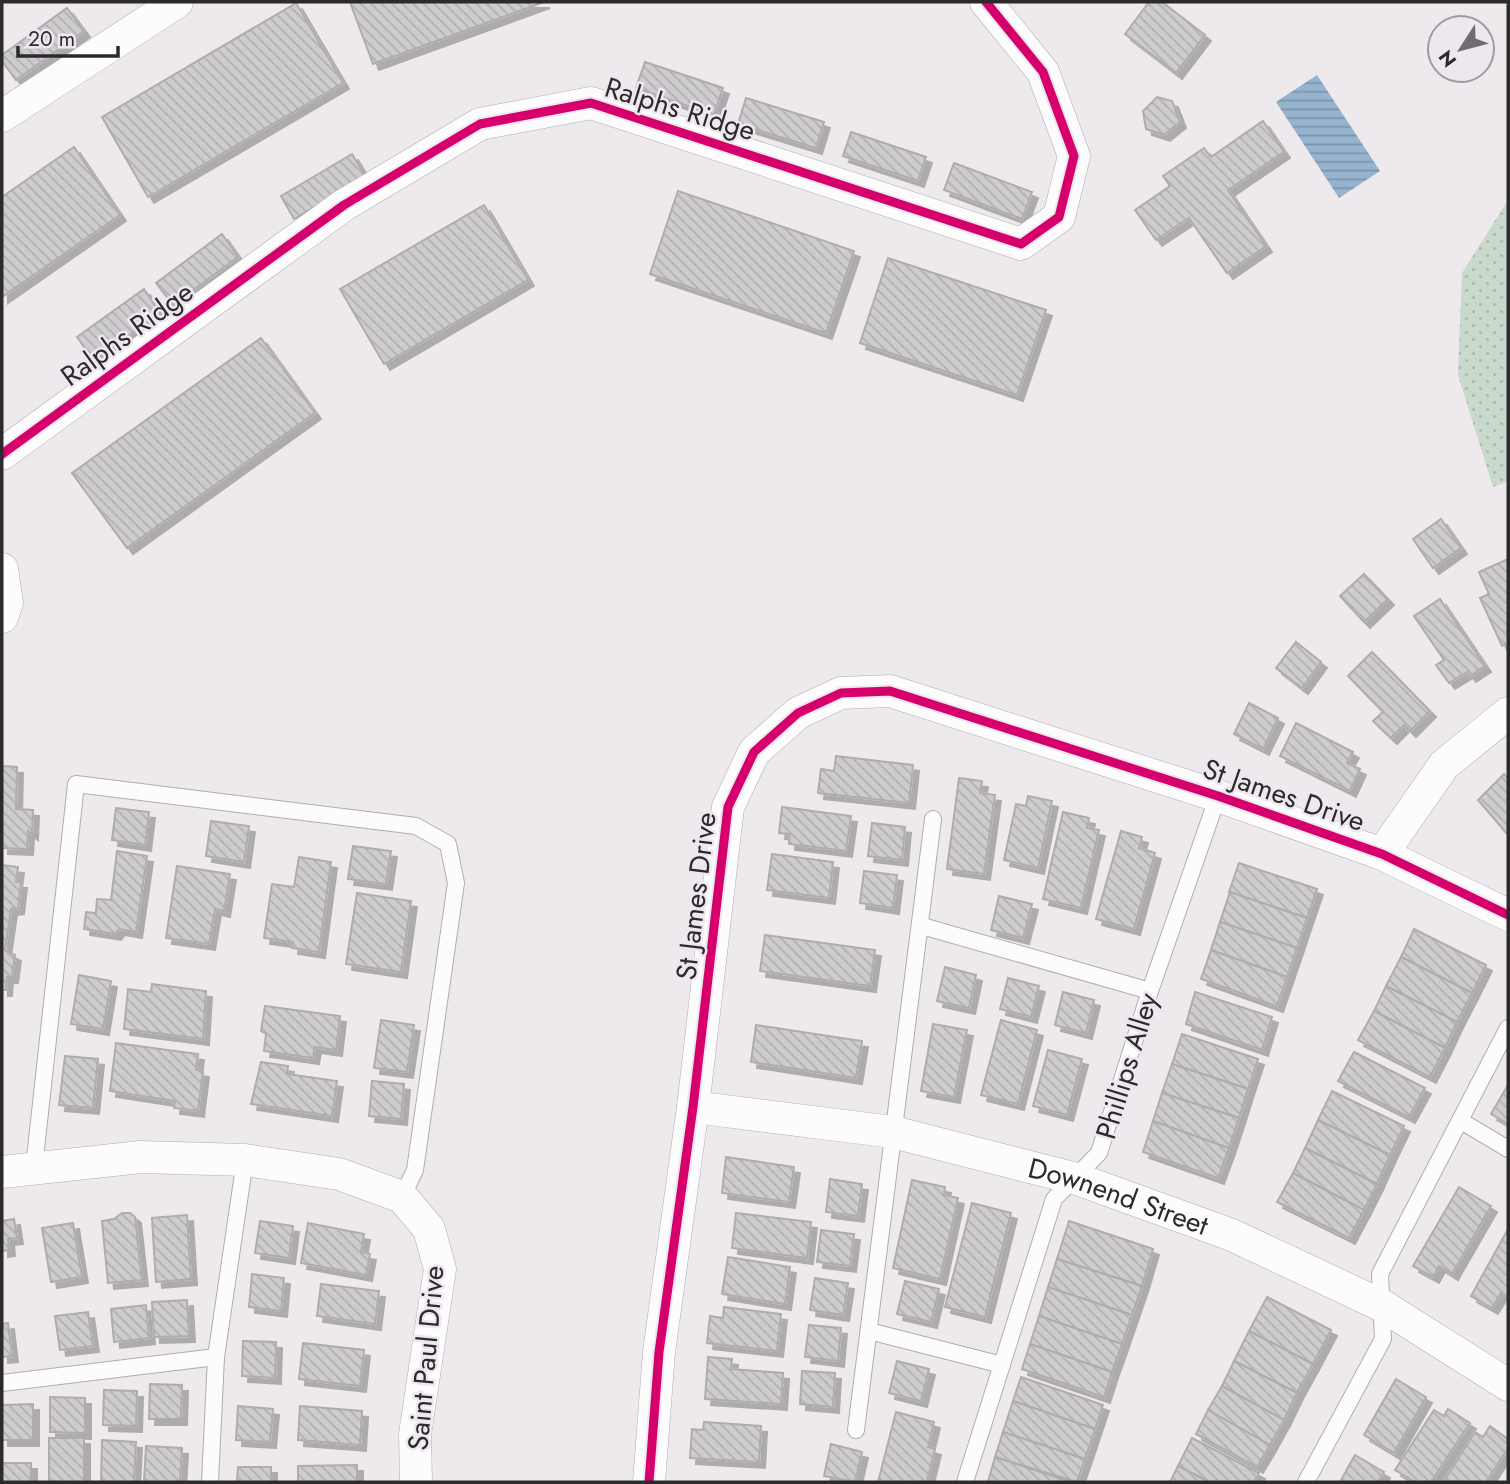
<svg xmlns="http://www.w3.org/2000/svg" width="1510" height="1484" viewBox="0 0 1510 1484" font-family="Jost,sans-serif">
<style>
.grass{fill:url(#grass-dots)}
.water{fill:url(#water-rules)}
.building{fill:url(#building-back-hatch);stroke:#afacaf;stroke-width:2;filter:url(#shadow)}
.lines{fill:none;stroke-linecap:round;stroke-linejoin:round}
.service-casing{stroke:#b0adb0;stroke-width:18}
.minor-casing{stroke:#b0adb0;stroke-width:33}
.service{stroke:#fcfcfc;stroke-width:16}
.minor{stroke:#fcfcfc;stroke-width:32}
.cycleway-casing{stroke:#eee7ef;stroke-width:13}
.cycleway{stroke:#d6006c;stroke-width:9}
.labels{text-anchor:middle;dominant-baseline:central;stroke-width:5;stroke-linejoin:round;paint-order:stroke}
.street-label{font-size:28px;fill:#2d2a2d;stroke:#eee7ef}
</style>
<defs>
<pattern id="grass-dots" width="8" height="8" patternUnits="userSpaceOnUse" patternTransform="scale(1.75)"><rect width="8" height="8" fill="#c9dacd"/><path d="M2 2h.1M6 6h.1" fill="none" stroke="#adbbb0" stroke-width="1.8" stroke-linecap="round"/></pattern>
<pattern id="water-rules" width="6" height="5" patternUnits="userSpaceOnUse" patternTransform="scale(1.75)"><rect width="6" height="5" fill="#97b4cf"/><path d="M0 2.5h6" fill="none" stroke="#7c93a8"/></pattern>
<pattern id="building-back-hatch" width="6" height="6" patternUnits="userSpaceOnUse" patternTransform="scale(1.75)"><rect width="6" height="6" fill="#cfccd0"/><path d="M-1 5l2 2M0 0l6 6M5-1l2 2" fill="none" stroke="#b2afb3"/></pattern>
<filter id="shadow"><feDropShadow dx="6" dy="6" stdDeviation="0" flood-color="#0004"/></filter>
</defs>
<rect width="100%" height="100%" fill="#ede9ed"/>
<path class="grass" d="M1508,200V481L1493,487L1458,375L1462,273Z"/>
<path class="water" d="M1317,75L1380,171L1339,198L1276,102Z"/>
<g class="building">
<path d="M350,2H544L373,64Z"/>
<path d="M1149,2H1162L1205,35L1176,73L1125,34Z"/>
<path d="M296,3L343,83L148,197L102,117Z"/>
<path d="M67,8L84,31L16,80L2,61V55Z"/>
<path d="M645,62L723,88L714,115L636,88Z"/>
<path d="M1157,97L1172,101L1180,122L1164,135L1146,129L1143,111Z"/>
<path d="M746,98L824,122L816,148L738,124Z"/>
<path d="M1263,121L1284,152L1228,190L1266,246L1227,273L1189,218L1156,240L1135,210L1170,186L1163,176L1204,148L1211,157Z"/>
<path d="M851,132L926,157L918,181L843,156Z"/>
<path d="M74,147L120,215L2,297V197Z"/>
<path d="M352,154L366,177L294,219L281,196Z"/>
<path d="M954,163L1032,192L1022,219L944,190Z"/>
<path d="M678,191L854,251L826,333L650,274Z"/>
<path d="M484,205L528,280L384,364L340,289Z"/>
<path d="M222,234L238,257L173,305L156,283Z"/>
<path d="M888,258L1046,310L1017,395L860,343Z"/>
<path d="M144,289L160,313L94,361L77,337Z"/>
<path d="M261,338L315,413L127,548L72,473Z"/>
<path d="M1441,519L1461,548L1433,568L1413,539Z"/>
<path d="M1508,559V643L1502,646L1480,598L1489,594L1479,572Z"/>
<path d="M1364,574L1388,599L1364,622L1340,596Z"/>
<path d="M1440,599L1485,666L1470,676L1467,672L1449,683L1436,665L1444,660L1414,616Z"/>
<path d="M1296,642L1321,662L1302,688L1276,668Z"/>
<path d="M1372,652L1430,711L1410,731L1404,725L1391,738L1373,721L1383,712L1348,676Z"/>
<path d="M1249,703L1278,718L1263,749L1234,734Z"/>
<path d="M1296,723L1353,752L1347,763L1360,769L1350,791L1280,756Z"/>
<path d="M836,756L913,765L909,803L818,793L821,769L834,771Z"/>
<path d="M2,766L17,767L16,809L33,810L32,834L28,831L27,849L2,848Z"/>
<path d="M1504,774L1508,779V835L1478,800Z"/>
<path d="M959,778L982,781L980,793L995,795L984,874L947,869Z"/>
<path d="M1028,796L1052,801L1038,868L1004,860L1016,804L1026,806Z"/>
<path d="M782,807L851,816L846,851L789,844L790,834L779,833Z"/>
<path d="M116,808L149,812L145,845L112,840Z"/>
<path d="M1063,812L1089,818L1087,828L1099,830L1081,908L1043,899Z"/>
<path d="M211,821L249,826L244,862L206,856Z"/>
<path d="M872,823L905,827L902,860L868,856Z"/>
<path d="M1121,831L1142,837L1139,848L1155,853L1134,929L1096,919Z"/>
<path d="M353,846L391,851L386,884L348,879Z"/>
<path d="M117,851L147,856L136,932L119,929L115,934L84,929L86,912L96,913L97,899L111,900Z"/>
<path d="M772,854L833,862L829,898L767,890Z"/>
<path d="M299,857L331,862L319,952L292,948L293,942L264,938L272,884L294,887Z"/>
<path d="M1239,863L1317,889L1307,918L1229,892Z"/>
<path d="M2,865L18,867L16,882H21L18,908L11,909L5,950L15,955L12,977H7L6,990H2Z"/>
<path d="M177,866L230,874L224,911L215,909L209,944L166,938Z"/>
<path d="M864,871L897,875L893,908L860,903Z"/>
<path d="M1230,892L1307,918L1297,948L1220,922Z"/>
<path d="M357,893L411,901L401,972L346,964Z"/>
<path d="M999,896L1032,904L1023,938L991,930Z"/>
<path d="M1220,922L1297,948L1287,977L1211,950Z"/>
<path d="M1414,929L1486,965L1472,993L1401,957Z"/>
<path d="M765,935L875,950L870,986L760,971Z"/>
<path d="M1211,950L1287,977L1277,1006L1201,979Z"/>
<path d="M1401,957L1472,993L1457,1022L1386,986Z"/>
<path d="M945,967L976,975L969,1008L937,1001Z"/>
<path d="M79,975L111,981L103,1029L71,1024Z"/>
<path d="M1008,978L1039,986L1031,1017L1000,1009Z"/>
<path d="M152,984L206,991L203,1039L124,1029L128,989L151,992Z"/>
<path d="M1386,986L1457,1022L1445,1048L1374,1011Z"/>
<path d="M1063,992L1094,1000L1086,1033L1055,1025Z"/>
<path d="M1195,992L1272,1017L1262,1050L1186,1024Z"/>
<path d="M265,1006L340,1016L336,1050L315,1047L313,1058L264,1051L266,1034L261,1031Z"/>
<path d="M1374,1011L1445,1048L1430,1077L1358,1040Z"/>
<path d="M381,1020L414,1025L407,1072L374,1068Z"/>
<path d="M1001,1020L1037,1030L1018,1104L981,1095Z"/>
<path d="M933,1024L967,1030L954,1097L921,1091Z"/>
<path d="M756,1025L862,1041L856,1078L751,1062Z"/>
<path d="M1182,1034L1258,1059L1248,1089L1172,1064Z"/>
<path d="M116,1043L198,1054L196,1070L203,1071L198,1111L174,1108L175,1101L110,1091Z"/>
<path d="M1048,1050L1082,1059L1067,1115L1033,1106Z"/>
<path d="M1354,1052L1425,1088L1409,1117L1338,1081Z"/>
<path d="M65,1056L98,1059L93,1108L59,1105Z"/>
<path d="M261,1062L288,1066L287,1074L337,1081L332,1116L251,1104Z"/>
<path d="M1172,1064L1248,1089L1239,1118L1162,1093Z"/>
<path d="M372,1081L404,1084L401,1119L369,1116Z"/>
<path d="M1508,1085V1124L1491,1114Z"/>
<path d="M1332,1091L1404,1126L1390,1155L1318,1120Z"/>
<path d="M1162,1093L1239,1118L1229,1148L1153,1121Z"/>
<path d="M1318,1120L1390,1155L1377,1184L1305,1148Z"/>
<path d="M1153,1121L1229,1148L1218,1178L1143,1152Z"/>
<path d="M1305,1148L1377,1184L1364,1210L1293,1173Z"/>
<path d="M726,1157L794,1167L789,1202L722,1193Z"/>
<path d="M1293,1173L1364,1210L1349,1238L1277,1202Z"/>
<path d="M830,1179L862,1184L858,1216L826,1212Z"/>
<path d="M912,1180L945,1187L944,1195L958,1198L940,1279L893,1268Z"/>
<path d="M1459,1187L1491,1206L1452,1274L1439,1266L1433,1277L1413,1266Z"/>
<path d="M972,1203L1011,1213L985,1317L945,1307Z"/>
<path d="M122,1213H130L135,1217L142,1280L108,1283L102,1221L114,1219Z"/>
<path d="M736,1213L811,1222L807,1258L732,1248Z"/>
<path d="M187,1215L191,1279L156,1282L152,1218Z"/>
<path d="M14,1219L17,1238L8,1239L9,1250L2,1251V1221Z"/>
<path d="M260,1221L293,1226L289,1258L255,1253Z"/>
<path d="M1069,1221L1153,1249L1142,1286L1057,1259Z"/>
<path d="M73,1223L82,1277L51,1282L42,1228Z"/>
<path d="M308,1223L364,1234L361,1252L370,1254L366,1275L301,1263Z"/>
<path d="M1508,1229V1298L1501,1293L1492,1308L1471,1296Z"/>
<path d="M821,1230L854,1234L850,1266L817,1262Z"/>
<path d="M728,1257L790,1267L785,1304L722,1294Z"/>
<path d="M1057,1259L1142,1286L1132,1315L1048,1287Z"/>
<path d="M252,1274L284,1278L281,1311L249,1307Z"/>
<path d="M815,1278L848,1283L843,1315L810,1310Z"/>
<path d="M905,1281L939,1289L931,1322L897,1314Z"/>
<path d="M321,1284L379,1291L375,1324L317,1316Z"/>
<path d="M1048,1287L1132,1315L1122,1344L1039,1316Z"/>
<path d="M1267,1297L1331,1330L1313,1364L1249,1331Z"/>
<path d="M187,1300L189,1336L154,1337L152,1302Z"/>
<path d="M146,1305L149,1338L114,1342L111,1309Z"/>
<path d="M724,1307L781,1314L777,1351L707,1343L710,1316L723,1318Z"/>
<path d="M88,1312L93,1346L60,1350L55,1316Z"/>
<path d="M1039,1316L1122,1344L1112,1372L1030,1344Z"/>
<path d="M8,1323L12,1356L2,1357V1324Z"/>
<path d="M809,1325L841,1328L838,1361L805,1357Z"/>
<path d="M1249,1331L1313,1364L1297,1393L1234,1361Z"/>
<path d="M243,1341L276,1342L275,1378L242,1376Z"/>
<path d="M303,1343L364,1350L360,1386L299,1379Z"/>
<path d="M1030,1344L1112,1372L1104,1397L1022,1369Z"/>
<path d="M708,1357L732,1359L731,1369L783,1373L781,1404L705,1399Z"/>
<path d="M897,1361L929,1369L921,1401L889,1393Z"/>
<path d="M1234,1361L1297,1393L1284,1420L1222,1386Z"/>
<path d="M802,1371L835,1373L833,1407L800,1404Z"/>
<path d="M1021,1377L1103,1405L1095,1429L1013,1401Z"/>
<path d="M1396,1379L1426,1397L1394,1453L1364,1435Z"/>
<path d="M150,1384L182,1385L181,1419H149Z"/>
<path d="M1222,1386L1284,1420L1270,1445L1208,1410Z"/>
<path d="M104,1390L137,1391L136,1426L103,1425Z"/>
<path d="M50,1397L85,1398V1433L50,1432Z"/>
<path d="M1013,1401L1095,1429L1085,1459L1003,1432Z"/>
<path d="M33,1404V1440H2V1405Z"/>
<path d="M238,1406L273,1409L270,1442L236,1440Z"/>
<path d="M300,1406L362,1411L360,1445L298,1440Z"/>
<path d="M1448,1409L1470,1423L1431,1482H1415L1395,1470L1434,1410L1444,1416Z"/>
<path d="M1208,1410L1270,1445L1257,1467L1196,1434Z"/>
<path d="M896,1412L934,1422L928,1447L935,1449L927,1482H878Z"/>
<path d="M704,1422L761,1426L759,1462L690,1458L692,1429L703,1430Z"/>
<path d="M1490,1426L1508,1439V1448L1486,1482L1444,1481L1475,1432L1483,1437Z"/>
<path d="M1003,1432L1085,1459L1077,1482L995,1457Z"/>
<rect x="49" y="1438" width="35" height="44"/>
<path d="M1192,1438L1259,1473L1254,1482H1209L1178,1466Z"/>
<path d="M102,1440L136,1442L134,1482H101Z"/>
<path d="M831,1444L862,1452L855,1482L824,1476Z"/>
<path d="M146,1446L182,1448L180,1482H144Z"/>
<path d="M1355,1455L1384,1472L1378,1482H1340Z"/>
<path d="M995,1457L1071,1482H988Z"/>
<rect x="2" y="1463" width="29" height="19"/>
<path d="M357,1465V1482H298V1466Z"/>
<path d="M1178,1466L1209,1482H1170Z"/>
<path d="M238,1467H271V1482H237Z"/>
</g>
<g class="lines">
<g class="service-casing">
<g id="service">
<path d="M922,926L1150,991"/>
<path d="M1461,1121L1508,1149"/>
<path d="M34,1167L76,784L416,826L448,844L456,883L415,1170L402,1197"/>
<path d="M869,1331L1002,1365"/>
<path d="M2,1383L216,1357"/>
<path d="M856,1430L933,819"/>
<path d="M210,1482L216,1357L245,1160"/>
<path d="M965,1482L1054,1199L1099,1153L1150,991L1218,796"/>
<path d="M1306,1482L1383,1339L1380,1274L1508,1028"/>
</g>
</g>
<g class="minor-casing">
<g id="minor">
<path d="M2,116L177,2"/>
<path d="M2,454L344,205L480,124L591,103L1021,244L1059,217L1074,156L1043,72L986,2"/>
<path d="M2,569L7,603L2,617"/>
<path d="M1382,854L1444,765L1508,713"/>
<path id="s1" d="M693,1107L893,1132L1077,1179L1232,1235L1383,1306L1508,1385"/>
<path d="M2,1172L141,1157L245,1160L339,1174L402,1197L429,1229L440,1269L415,1434L416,1482"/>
<path d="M649,1482L659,1352L693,1107L728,807L754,752L798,713L841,693L890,691L1218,796L1382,854L1508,915"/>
</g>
</g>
<use href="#service" class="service"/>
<use href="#minor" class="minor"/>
<g class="cycleway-casing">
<g id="cycleway">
<path d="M2,454L344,205L480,124L591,103L1021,244L1059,217L1074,156L1043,72L986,2"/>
<path d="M649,1482L659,1352L693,1107L728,807L754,752L798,713L841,693L890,691L1218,796L1382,854L1508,915"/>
</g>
</g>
<use href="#cycleway" class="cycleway"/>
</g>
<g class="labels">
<g class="street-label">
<text transform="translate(680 109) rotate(17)">Ralphs Ridge</text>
<text transform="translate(127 334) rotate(-36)">Ralphs Ridge</text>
<text transform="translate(1284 795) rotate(19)">St James Drive</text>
<text transform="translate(696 896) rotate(-83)">St James Drive</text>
<text transform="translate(1127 1066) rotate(-73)">Phillips Alley</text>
<text stroke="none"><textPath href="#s1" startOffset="436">Downend Street</textPath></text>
<text transform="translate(426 1358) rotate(-85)">Saint Paul Drive</text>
</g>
</g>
<rect width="1510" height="1484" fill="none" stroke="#2d2a2d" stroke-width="7"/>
<g transform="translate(1461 49) rotate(234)"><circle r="33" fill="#eee7ef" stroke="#a19ba1" stroke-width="2"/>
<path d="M0-5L12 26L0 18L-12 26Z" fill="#706d70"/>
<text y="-10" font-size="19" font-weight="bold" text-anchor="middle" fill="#2d2a2d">N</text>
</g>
<path d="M18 46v10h100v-10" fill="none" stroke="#2d2a2d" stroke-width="3.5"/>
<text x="28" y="46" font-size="21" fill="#2d2a2d" stroke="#eee7ef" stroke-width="5" paint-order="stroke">20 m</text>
</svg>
